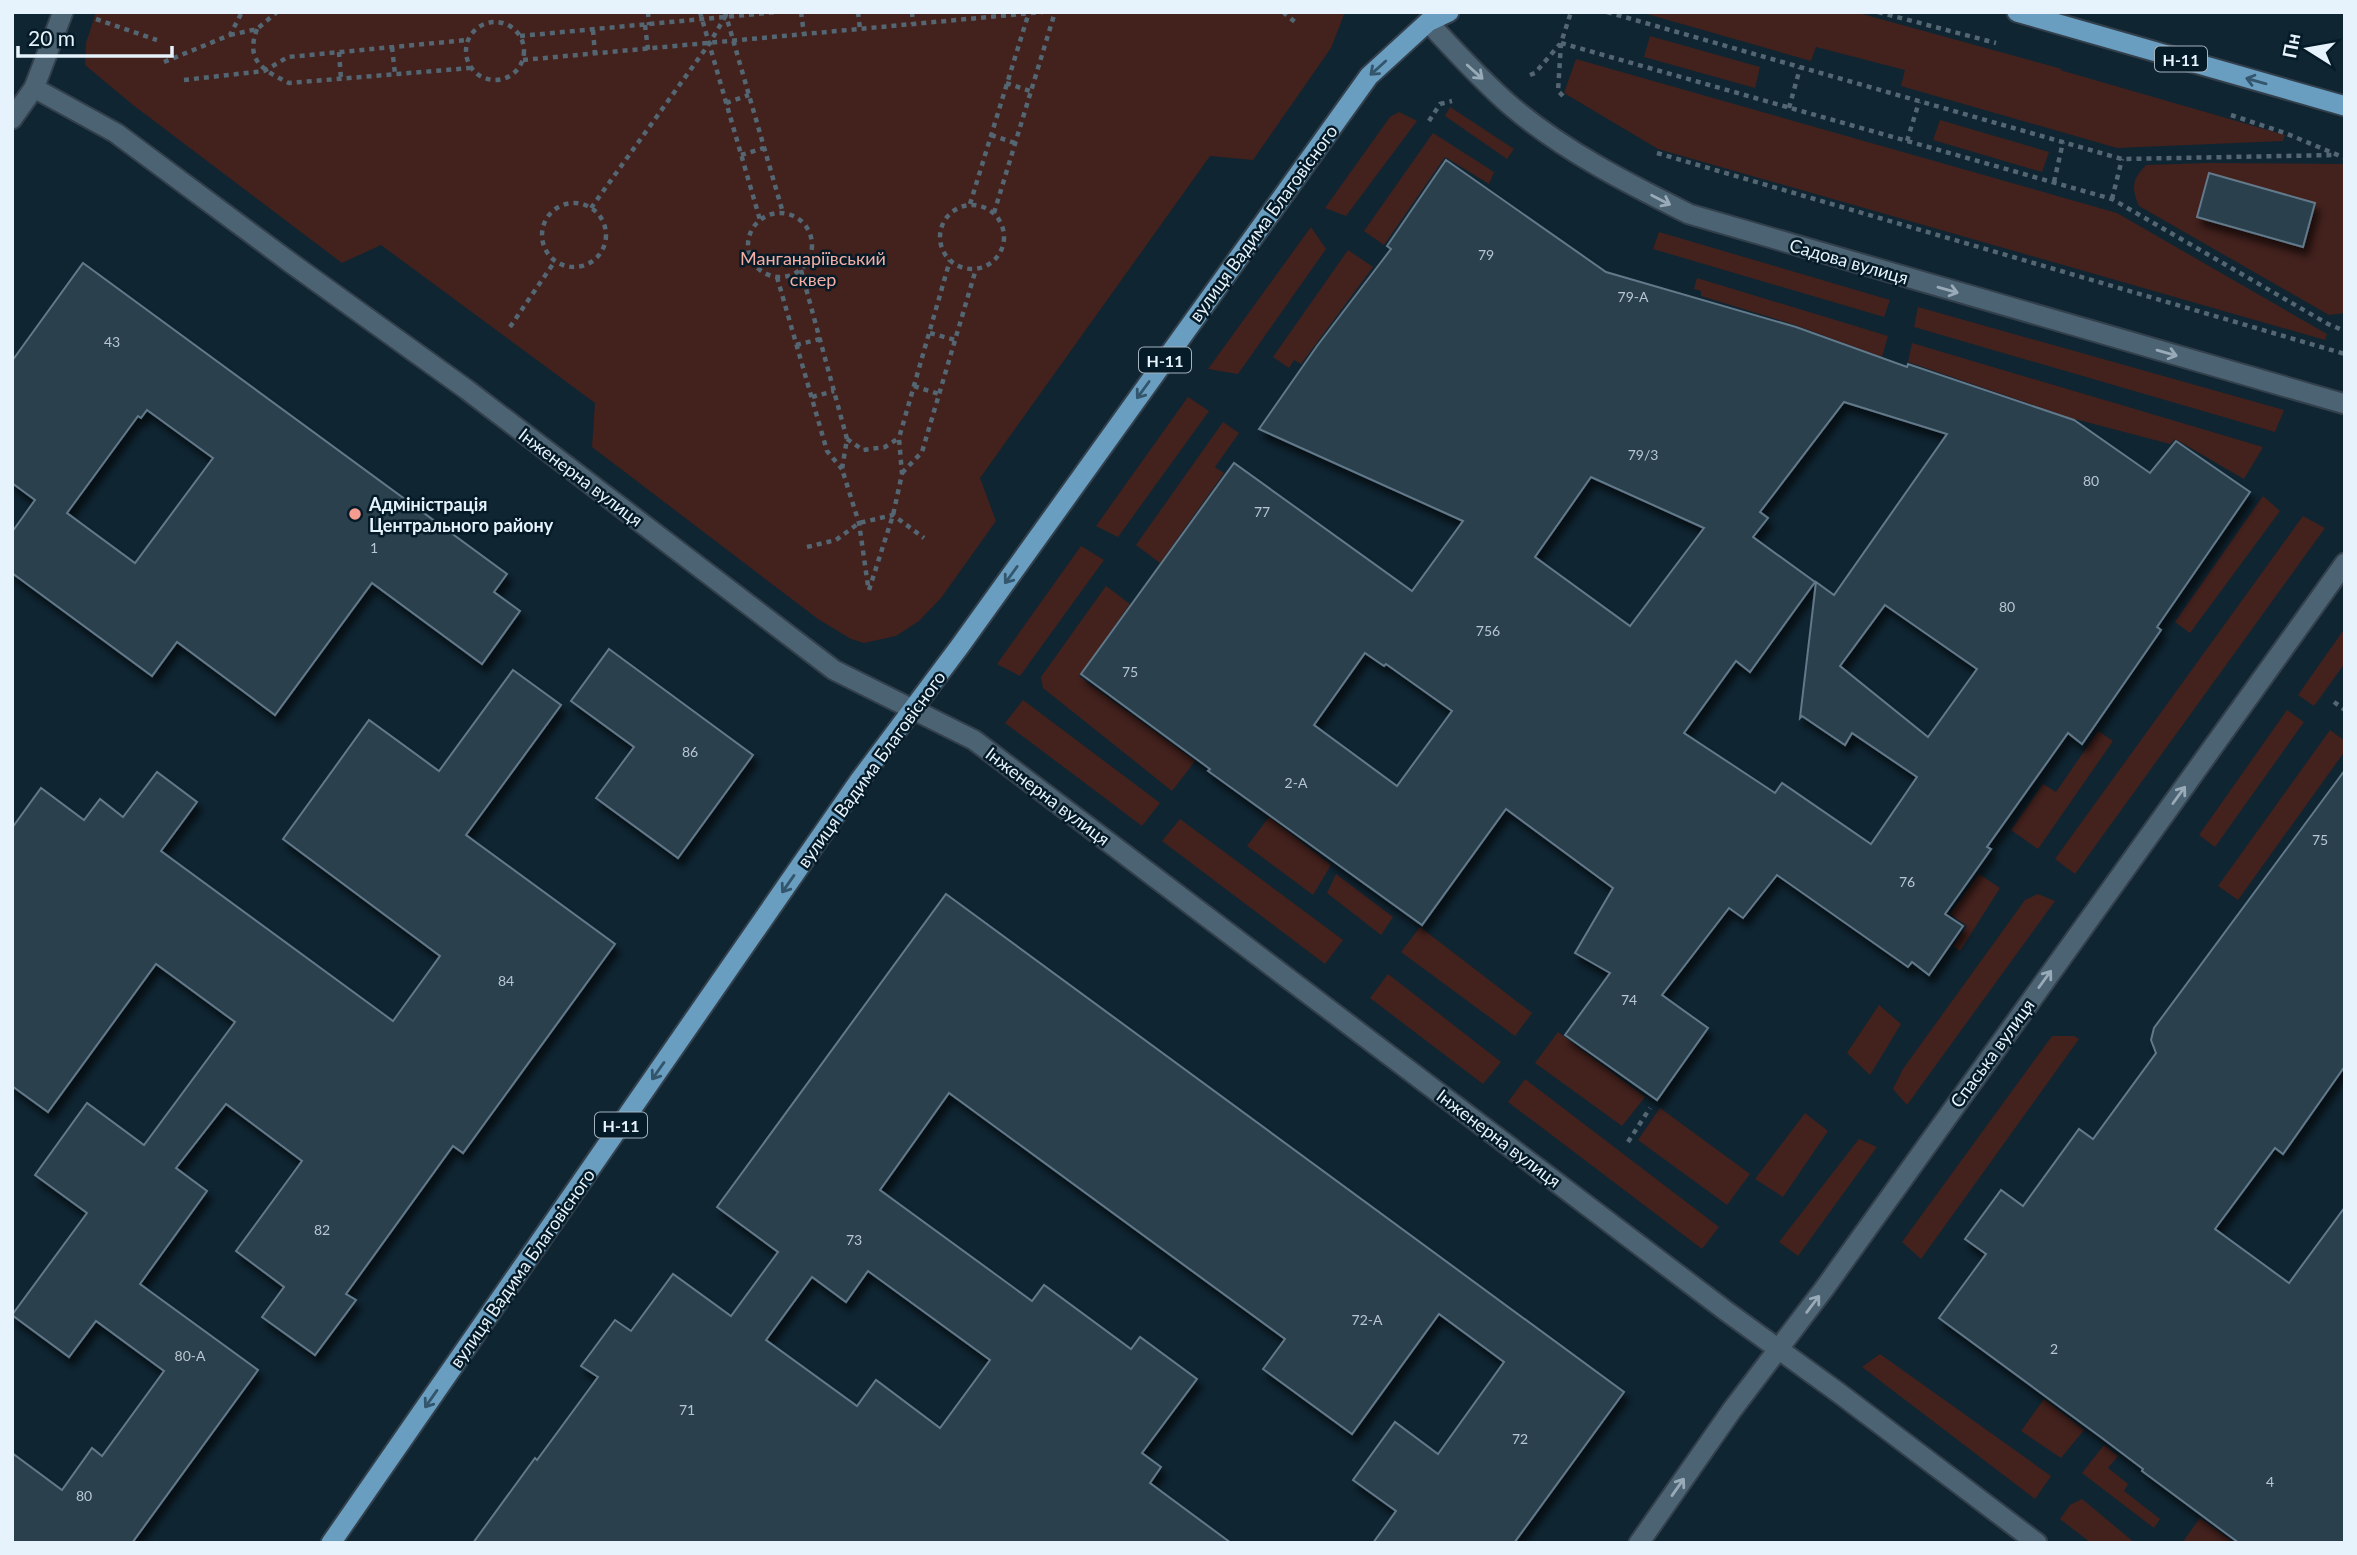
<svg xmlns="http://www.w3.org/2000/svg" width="2357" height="1555" viewBox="0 0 2357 1555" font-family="Lato,sans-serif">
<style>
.green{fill:#43211d}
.building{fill:#2a3f4e;stroke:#62798a;stroke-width:2;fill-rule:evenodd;filter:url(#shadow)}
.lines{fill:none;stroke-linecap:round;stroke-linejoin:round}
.minor-casing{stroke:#33404c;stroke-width:23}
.secondary-casing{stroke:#33404c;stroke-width:23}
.primary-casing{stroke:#33404c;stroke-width:23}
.path{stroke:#536672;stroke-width:4.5;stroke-dasharray:5 5;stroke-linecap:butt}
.minor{stroke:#4c6373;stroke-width:19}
.secondary{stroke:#4c6373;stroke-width:19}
.primary{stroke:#699ec1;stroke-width:19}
.oneway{stroke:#33566d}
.oneway2{stroke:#99abb8}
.poi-dot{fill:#f59c90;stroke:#061b28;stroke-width:2.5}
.labels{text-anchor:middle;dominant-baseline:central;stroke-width:5;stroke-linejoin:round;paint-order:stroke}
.number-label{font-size:14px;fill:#b7c6d0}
.shield{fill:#061b28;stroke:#a3b2bc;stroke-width:2}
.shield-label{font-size:16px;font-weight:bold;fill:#e6f3fc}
.street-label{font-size:18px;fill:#e6f3fc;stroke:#061b28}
.park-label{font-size:18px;fill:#f4aea4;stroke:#061b28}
.poi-label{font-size:18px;font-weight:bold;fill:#e6f3fc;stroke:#061b28;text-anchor:start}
</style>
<defs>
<filter id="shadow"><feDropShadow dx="4.5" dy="8" stdDeviation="3.5" flood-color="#0009"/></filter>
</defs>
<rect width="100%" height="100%" fill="#0f2532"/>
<g class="green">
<path d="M96,12H1345L1331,48L1253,160L1210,156L980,478L996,521L941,598L919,621L896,636L864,643L851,639L818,619L592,447L595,403L381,245L342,263L133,105L85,65L86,43Z"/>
<path d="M1640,12H1855L2062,69L2060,70L2285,135L2283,141L2117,148L1901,86L1905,70L1816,47L1811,61Z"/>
<path d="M1650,36L1760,67L1755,88L1644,57Z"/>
<path d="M1576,59L2117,213L2327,334L2325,340L1658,149L1564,93Z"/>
<path d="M1450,107L1514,149L1507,159L1445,116Z"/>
<path d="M1399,112L1417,121L1346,216L1325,208L1390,117Z"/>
<path d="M1940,120L2049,152L2042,172L1933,140Z"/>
<path d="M1433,133L1494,172L1489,184L1445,157L1384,245L1364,231Z"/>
<path d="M2208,163L2345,164V313L2329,315L2139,206C2131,187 2132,180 2146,165Z"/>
<path d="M1311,227L1326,249L1238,374L1208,369Z"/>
<path d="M1659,232L1890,300L1884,317L1653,249Z"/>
<path d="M1348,250L1373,267L1301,364L1294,360L1289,368L1273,357Z"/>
<path d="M1697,278L1888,336L1882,357L1795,325L1701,296V291L1694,289Z"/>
<path d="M1918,307L2284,410L2275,432L1914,327Z"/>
<path d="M1912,343L2263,447L2244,479L2175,439L2170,444L2071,418L1908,362Z"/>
<path d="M1188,397L1209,411L1118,537L1096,526Z"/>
<path d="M1223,422L1239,433L1215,467L1224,473L1160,563L1136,545Z"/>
<path d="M2263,496L2280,511L2190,633L2175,622Z"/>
<path d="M2303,516L2325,528L2075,874L2055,859Z"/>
<path d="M1081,546L1104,560L1020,676L997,664Z"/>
<path d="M1106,586L1130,604L1079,676L1195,761L1172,791L1043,688L1041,677Z"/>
<path d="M2345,628V663L2314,706L2298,695Z"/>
<path d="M1023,700L1160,803L1142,826L1005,723Z"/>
<path d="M2287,710L2304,722L2215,847L2199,835Z"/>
<path d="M2330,730L2345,741V751L2238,900L2218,886Z"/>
<path d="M2098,731L2113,741L2038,849L2011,830L2043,784L2056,792Z"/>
<path d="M1269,817L1331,865L1313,895L1247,846Z"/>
<path d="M1180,819L1343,940L1325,964L1162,841Z"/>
<path d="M1336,874L1393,917L1381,935L1327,893Z"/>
<path d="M1979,874L2000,888L1960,951L1953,946L1967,926L1950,914Z"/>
<path d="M2038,894L2055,901L1907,1105L1893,1089L1903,1069L2025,900Z"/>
<path d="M1420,927L1532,1013L1515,1036L1401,952Z"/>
<path d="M1388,974L1501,1062L1483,1084L1370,998Z"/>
<path d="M1879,1005L1901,1024L1870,1075L1847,1053Z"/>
<path d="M1558,1032L1645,1097L1622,1126L1535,1063Z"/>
<path d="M2052,1036H2074L2079,1039L1921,1259L1902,1242Z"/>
<path d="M1525,1079L1719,1227L1702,1249L1508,1102Z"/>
<path d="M1660,1108L1750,1174L1727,1205L1638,1140Z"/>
<path d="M1805,1113L1828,1131L1783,1197L1755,1179Z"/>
<path d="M1859,1139L1877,1147L1798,1256L1779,1242Z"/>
<path d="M1880,1354L2051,1476L2035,1499L1862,1367Z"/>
<path d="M2044,1399L2084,1430L2061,1458L2021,1431Z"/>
<path d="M2104,1445L2118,1456L2108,1468L2128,1484L2124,1491L2160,1519L2154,1528L2082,1473Z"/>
<path d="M2082,1499L2135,1543H2091L2060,1519L2070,1505Z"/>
<path d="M2200,1518L2235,1543H2182Z"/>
</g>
<g class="building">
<path d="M1446,160L1606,272L1796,327L1907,367L1908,364L2074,420L2150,473L2176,441L2250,492L2157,627L2161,630L2082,744L2068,733L1987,847L1991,849L1945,914L1963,926L1929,975L1912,962L1908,967L1777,875L1743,918L1729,908L1662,995L1708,1028L1657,1100L1565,1035L1610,973L1575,953L1613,888L1506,809L1422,925L1208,771L1210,769L1081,674L1234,463L1412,591L1463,521L1259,429L1317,346L1391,249L1387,246ZM1844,402L1947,434L1834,595L1816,582L1800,718L1802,716L1845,745L1852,733L1917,777L1871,844L1782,783L1775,793L1684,733L1736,661L1750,672L1815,582L1753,537L1768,518L1760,512ZM1591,477L1704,528L1630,626L1535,557ZM1885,605L1977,669L1928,737L1840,666ZM1365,653L1384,666L1386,664L1452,711L1397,786L1314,725Z"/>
<path d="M2209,173L2315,203L2303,247L2197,217Z"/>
<path d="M83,263L507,574L494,592L520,611L482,664L372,583L275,715L177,642L152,676L12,573V532L35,500L12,483V361ZM147,410L213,458L135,563L67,513L138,416L141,418Z"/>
<path d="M609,649L753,755L678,858L596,798L634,747L571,701Z"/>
<path d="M513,670L561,705L466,835L615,944L463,1153L453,1146L346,1294L356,1300L315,1355L262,1317L284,1287L236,1251L302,1161L226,1104L176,1168L207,1191L140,1284L258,1370L132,1543H12V1453L62,1490L92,1448L102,1456L164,1371L96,1321L69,1357L12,1315L87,1213L35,1175L87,1103L144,1145L235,1022L156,964L48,1112L12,1086V828L41,788L84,820L100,799L123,817L157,772L197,802L161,851L393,1021L440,956L283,839L369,720L439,771Z"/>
<path d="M2345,770V1066L2283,1154L2275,1148L2215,1229L2289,1283L2345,1207V1543H2239L2142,1471L2143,1469L2102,1438L1939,1318L1986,1254L1965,1239L2001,1190L2023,1206L2079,1129L2093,1139L2156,1053L2151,1040L2154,1028Z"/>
<path d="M946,894L1624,1392L1514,1543H1373L1396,1511L1353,1480L1395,1422L1438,1454L1504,1362L1439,1314L1352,1434L1263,1369L1285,1339L949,1093L880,1190L1032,1301L1044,1285L1131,1349L1140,1337L1197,1379L1142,1453L1161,1467L1150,1483L1231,1543H473L535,1458L537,1460L598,1377L581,1366L615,1320L631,1331L673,1274L731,1316L778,1252L717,1207ZM868,1271L990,1360L940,1428L876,1380L857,1406L766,1340L812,1277L846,1302Z"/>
</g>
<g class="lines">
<g class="minor-casing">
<g id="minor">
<path d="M34,88L116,133L291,263L466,389L834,670L974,740L1726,1311L1839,1393L2037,1543"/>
<path d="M12,119L34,88L63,12"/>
<path d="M1639,1543L1732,1410L1824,1289L2345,563"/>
</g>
</g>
<g class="secondary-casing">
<path id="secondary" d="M1428,22C1455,51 1481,80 1511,106C1564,151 1627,183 1689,214L2345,404"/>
</g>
<g class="primary-casing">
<g id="primary">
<path d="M2017,12L2345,106"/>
<path d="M331,1543L859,781L960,646L1369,76L1428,22L1449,12"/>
</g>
</g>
<g class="path">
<path d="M648,12L649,25"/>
<path d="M700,12L760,220"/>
<path d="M725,12L783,213"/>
<path d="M801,12L804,34"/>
<path d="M858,12L860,29"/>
<path d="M912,12L913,24"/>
<path d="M1283,12L1295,22"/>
<path d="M1607,12L2122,159L2336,155"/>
<path d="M1878,12L1996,43"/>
<path d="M96,19L157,40"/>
<circle cx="495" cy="51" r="29"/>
<path d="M645,25L648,50"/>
<path d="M257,29C245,61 263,70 289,83L470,68"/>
<path d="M593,30L595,54"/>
<path d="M230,35L257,29L277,12"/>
<path d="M520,36L778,12"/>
<path d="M1561,43L2112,199L2328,324L2345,331"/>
<path d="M392,47L395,74"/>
<path d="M339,52L341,79"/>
<path d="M523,60L1043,12"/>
<path d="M164,62L230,35L242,12"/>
<path d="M1530,75L1535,73L1560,44"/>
<path d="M184,80L264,71L288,57L467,40"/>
<path d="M1006,83L1030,91"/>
<path d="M1563,96L1558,91L1561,43L1571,12"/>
<path d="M726,103L749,95"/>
<path d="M1789,108L1800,68"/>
<path d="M2231,115L2285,133L2345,158"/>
<path d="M1429,121L1440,104L1452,101"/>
<path d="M991,135L1015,143"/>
<path d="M1907,141L1919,102"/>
<path d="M1657,153L2345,354"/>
<path d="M741,155L764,148"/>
<path d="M2054,182L2063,142"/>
<path d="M2112,199L2122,159"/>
<circle cx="574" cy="235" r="32"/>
<path d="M970,204L1029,12"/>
<circle cx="972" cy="237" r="32"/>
<path d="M591,208L709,44L728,12"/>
<circle cx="780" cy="245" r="32"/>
<path d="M994,213L1055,12"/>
<path d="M801,270L847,439L842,469L859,523L868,586"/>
<path d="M777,277L827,451L842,469"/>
<path d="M510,327L555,261"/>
<path d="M930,333L955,340"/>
<path d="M796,345L820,339"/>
<path d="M914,386L939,394"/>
<path d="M812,397L834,391"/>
<path d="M847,439L863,450L885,447L899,438"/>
<path d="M902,473L922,452L976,269"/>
<path d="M807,547L836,540L859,523L893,515L924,538"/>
<path d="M869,590L893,515L902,474L899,438L950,260"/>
<path d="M2334,702L2345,710"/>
<path d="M1628,1142L1650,1108"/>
</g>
<use href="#minor" class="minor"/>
<use href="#secondary" class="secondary"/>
<use href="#primary" class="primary"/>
</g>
<defs><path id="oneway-shaft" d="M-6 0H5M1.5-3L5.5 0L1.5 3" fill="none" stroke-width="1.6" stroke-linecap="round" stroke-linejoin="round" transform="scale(1.75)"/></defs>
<g class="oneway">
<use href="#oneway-shaft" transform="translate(1378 68) rotate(138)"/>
<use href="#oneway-shaft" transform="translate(2256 81) rotate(-164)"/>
<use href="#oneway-shaft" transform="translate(1143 390) rotate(126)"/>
<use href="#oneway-shaft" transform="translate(1011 575) rotate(126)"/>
<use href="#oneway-shaft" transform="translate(788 884) rotate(125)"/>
<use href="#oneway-shaft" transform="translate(658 1071) rotate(125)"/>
<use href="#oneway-shaft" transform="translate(431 1399) rotate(125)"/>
</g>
<g class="oneway2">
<use href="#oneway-shaft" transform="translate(1475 72) rotate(42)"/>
<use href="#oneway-shaft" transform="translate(1661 200) rotate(27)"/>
<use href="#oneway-shaft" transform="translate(1948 290) rotate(16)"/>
<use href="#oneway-shaft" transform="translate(2167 353) rotate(16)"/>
<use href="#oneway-shaft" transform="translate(2179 795) rotate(-54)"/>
<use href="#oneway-shaft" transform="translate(2045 979) rotate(-54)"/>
<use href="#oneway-shaft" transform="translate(1813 1304) rotate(-53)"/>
<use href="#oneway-shaft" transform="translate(1678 1487) rotate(-55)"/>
</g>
<circle class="poi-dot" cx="355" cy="514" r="7"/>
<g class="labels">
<g class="number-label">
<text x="1486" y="254">79</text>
<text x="1633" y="296">79-А</text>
<text x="112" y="341">43</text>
<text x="1643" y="454">79/3</text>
<text x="2091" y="480">80</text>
<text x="1262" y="511">77</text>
<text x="374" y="547">1</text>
<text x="2007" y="606">80</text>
<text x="1488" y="630">756</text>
<text x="1130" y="671">75</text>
<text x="690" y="751">86</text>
<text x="1296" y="782">2-А</text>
<text x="2320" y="839">75</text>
<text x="1907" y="881">76</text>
<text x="506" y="980">84</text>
<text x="1629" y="999">74</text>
<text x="322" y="1229">82</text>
<text x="854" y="1239">73</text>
<text x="1367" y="1319">72-А</text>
<text x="2054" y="1348">2</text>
<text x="190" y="1355">80-А</text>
<text x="687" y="1409">71</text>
<text x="1520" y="1438">72</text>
<text x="2270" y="1481">4</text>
<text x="84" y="1495">80</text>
</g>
<g class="shield">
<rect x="2155" y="46.5" width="52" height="25" rx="5"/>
<rect x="1139" y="347.5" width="52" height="25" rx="5"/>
<rect x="595" y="1112.5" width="52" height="25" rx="5"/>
</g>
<g class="shield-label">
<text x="2181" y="59">Н-11</text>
<text x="1165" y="360">Н-11</text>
<text x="621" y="1125">Н-11</text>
</g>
<g class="street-label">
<text transform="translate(1263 223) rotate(-54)">вулиця Вадима Благовісного</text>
<text transform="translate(1849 261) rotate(16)">Садова вулиця</text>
<text transform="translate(581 477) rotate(37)">Інженерна вулиця</text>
<text transform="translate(871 769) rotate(-54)">вулиця Вадима Благовісного</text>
<text transform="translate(1048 796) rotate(37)">Інженерна вулиця</text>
<text transform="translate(1992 1053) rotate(-54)">Спаська вулиця</text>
<text transform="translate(1499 1138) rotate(37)">Інженерна вулиця</text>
<text transform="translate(522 1268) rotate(-55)">вулиця Вадима Благовісного</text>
</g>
<g class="park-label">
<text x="813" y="258">Манганаріївський<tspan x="813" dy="21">сквер</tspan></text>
</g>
<g class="poi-label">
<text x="369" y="504">Адміністрація<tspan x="369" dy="21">Центрального району</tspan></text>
</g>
</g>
<rect width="2357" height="1555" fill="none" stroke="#e6f3fc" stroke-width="28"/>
<g transform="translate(2308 49) rotate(281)" stroke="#061b28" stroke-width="5" paint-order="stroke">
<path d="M0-5L12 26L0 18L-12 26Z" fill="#e6f3fc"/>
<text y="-10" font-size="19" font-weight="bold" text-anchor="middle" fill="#e6f3fc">Пн</text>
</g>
<path d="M18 46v10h154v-10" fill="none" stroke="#e6f3fc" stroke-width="3.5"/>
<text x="28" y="46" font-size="21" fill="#e6f3fc" stroke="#061b28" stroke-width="5" paint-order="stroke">20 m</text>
</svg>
